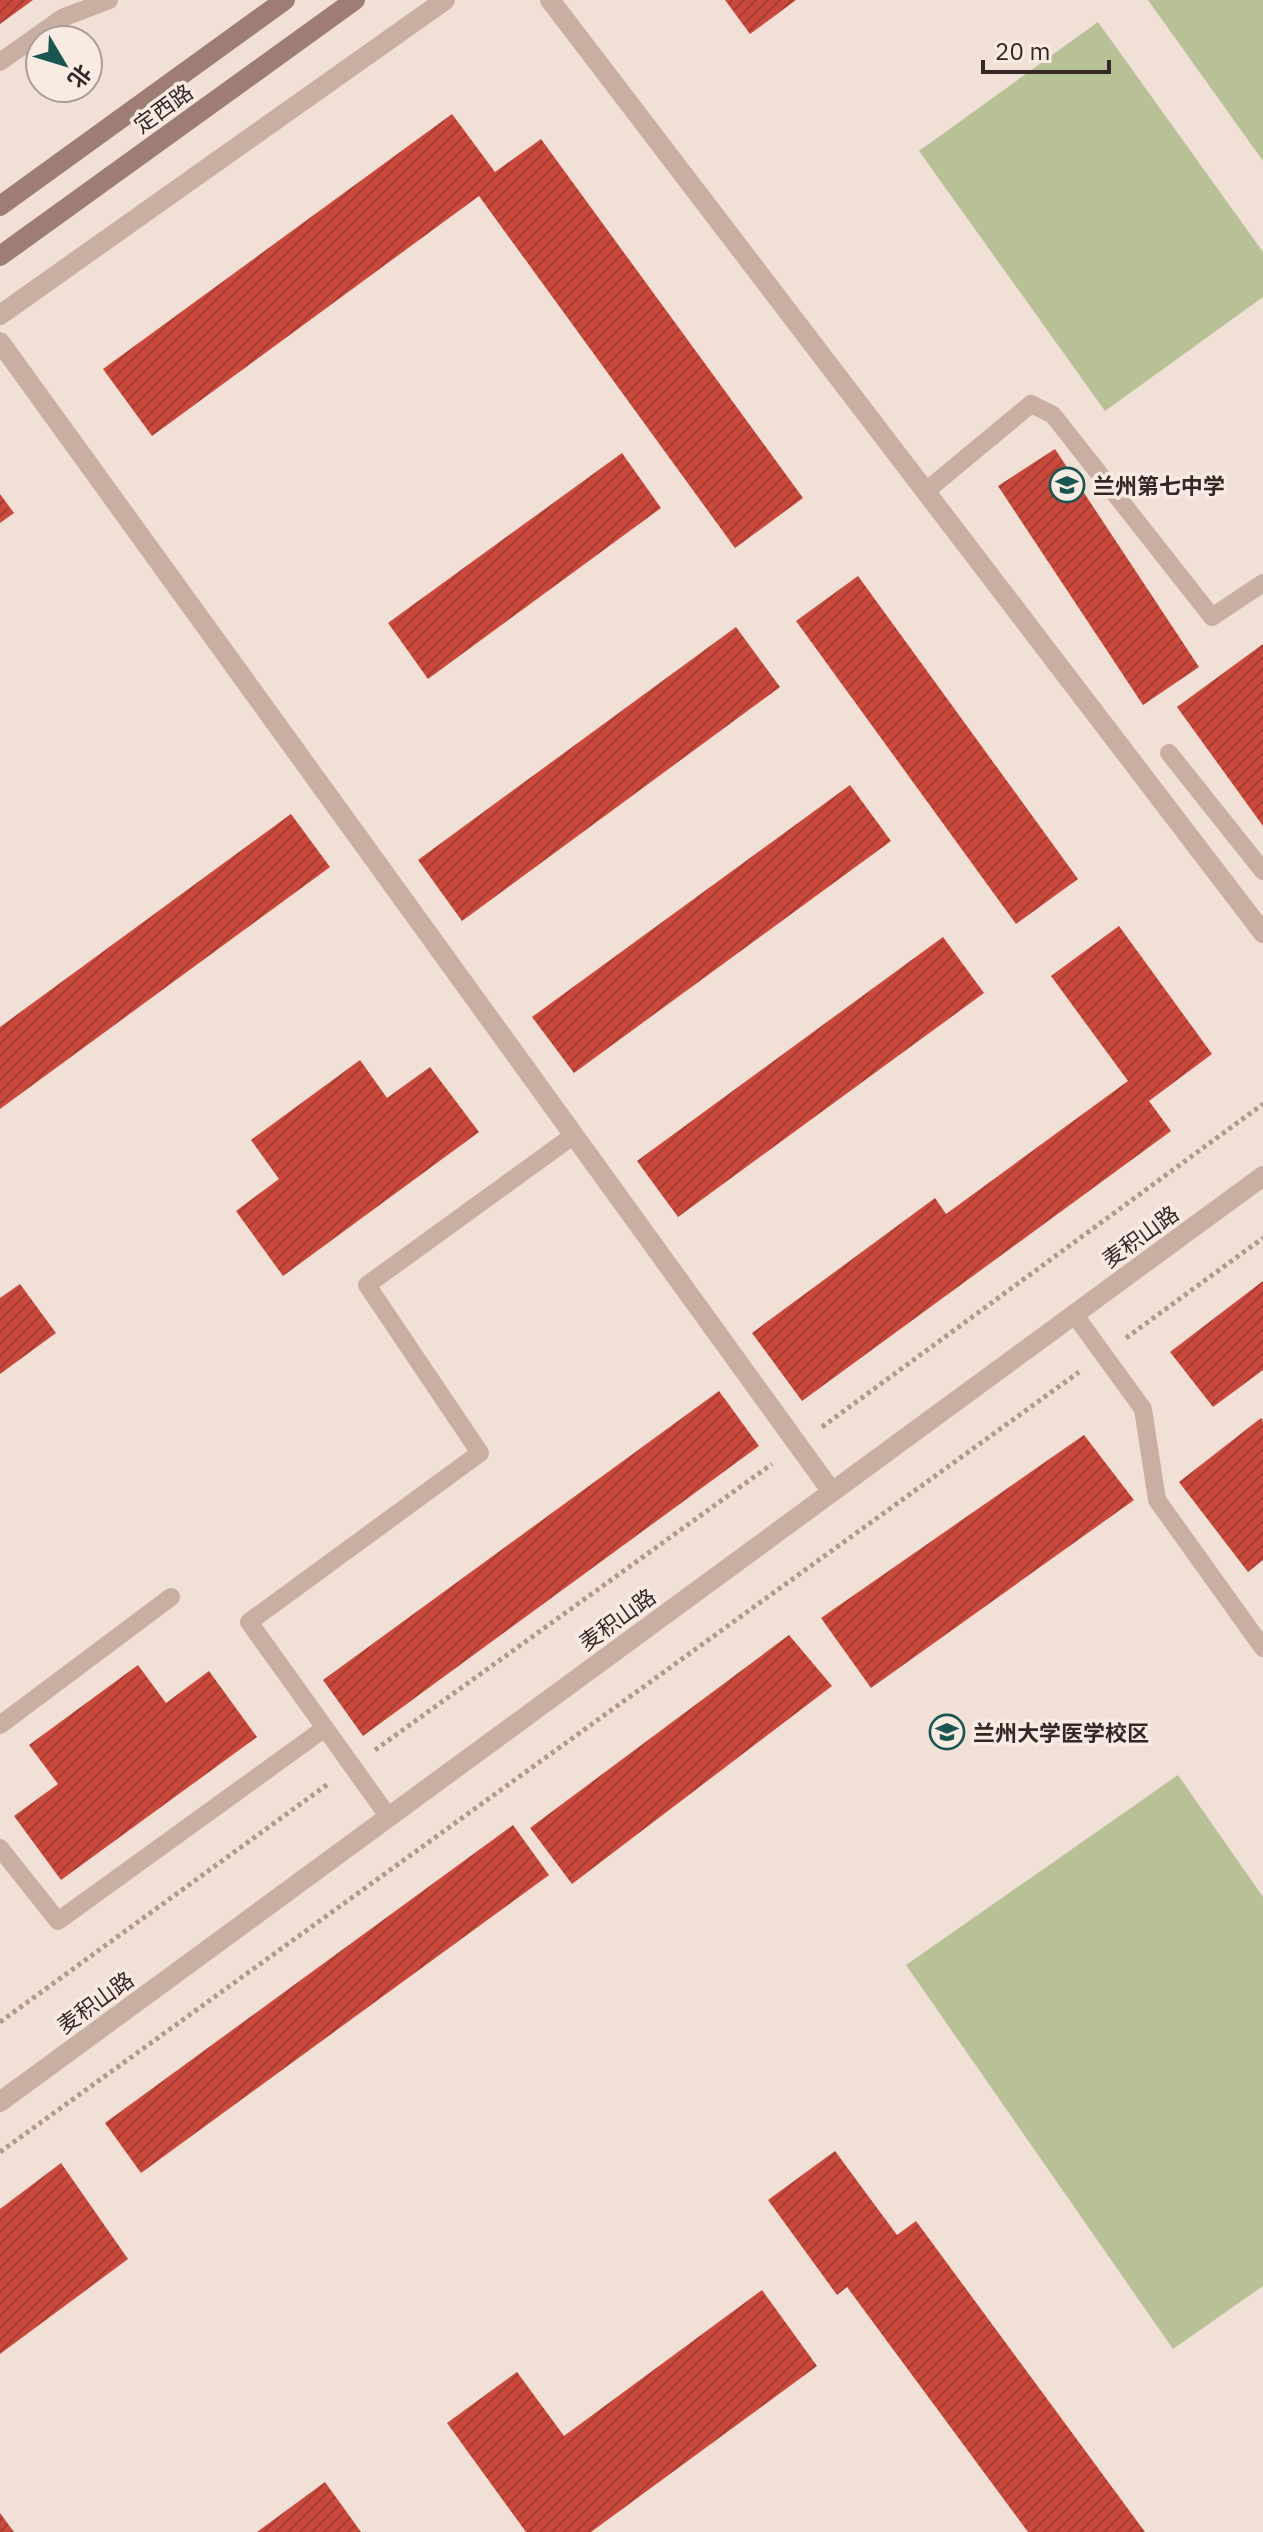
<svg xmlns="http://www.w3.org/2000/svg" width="1263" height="2532" viewBox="0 0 1263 2532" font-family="'IBM Plex Sans','Noto Sans SC',sans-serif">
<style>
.pitch{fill:#b8c096}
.building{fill:url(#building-hatch)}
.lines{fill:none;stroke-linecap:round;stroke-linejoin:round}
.path{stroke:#b5988c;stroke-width:5;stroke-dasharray:4 4;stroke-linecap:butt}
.service{stroke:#c9aea2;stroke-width:18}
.minor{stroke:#c9aea2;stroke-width:20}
.tertiary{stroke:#c9aea2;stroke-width:20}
.secondary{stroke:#9d7d74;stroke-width:20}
.labels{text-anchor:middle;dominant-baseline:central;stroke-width:7;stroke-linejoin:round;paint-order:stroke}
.street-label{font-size:22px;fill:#342725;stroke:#f9ebe2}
.poi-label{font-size:22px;font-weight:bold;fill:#342725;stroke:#f9ebe2;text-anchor:start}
</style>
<defs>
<pattern id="building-hatch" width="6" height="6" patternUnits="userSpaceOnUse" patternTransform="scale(2)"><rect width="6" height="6" fill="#ca493c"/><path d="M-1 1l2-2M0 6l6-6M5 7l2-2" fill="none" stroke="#a53d32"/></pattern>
</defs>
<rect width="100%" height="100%" fill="#f1e0d6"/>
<g class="pitch">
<path d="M1148,0H1263V161Z"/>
<path d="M1098,22L1263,252V297L1105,411L919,151Z"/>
<path d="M1178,1775L1263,1897V2286L1173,2349L906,1965Z"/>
</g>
<g class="building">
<path d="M0,0H33L0,24Z"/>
<path d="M725,0H796L750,34Z"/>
<path d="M452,114L495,172L541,139L803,498L735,548L479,196L152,436L103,369Z"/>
<path d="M1055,449L1199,667L1143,705L998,486Z"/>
<path d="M622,453L661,508L428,679L388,623Z"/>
<path d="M0,494L14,513L0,523Z"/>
<path d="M858,576L1078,879L1016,924L796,621Z"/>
<path d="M736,627L780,687L462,921L418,860Z"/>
<path d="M1263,644V826L1177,707Z"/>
<path d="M850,785L891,841L574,1073L532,1017Z"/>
<path d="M291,814L330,867L0,1109V1027Z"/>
<path d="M1119,926L1212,1054L1149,1101L1171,1131L802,1401L752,1333L935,1198L946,1214L1128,1081L1051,976Z"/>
<path d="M943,937L984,993L678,1217L637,1161Z"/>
<path d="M360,1060L387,1098L430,1067L479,1132L283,1276L236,1211L279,1179L251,1140Z"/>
<path d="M1263,1281V1370L1213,1407L1170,1352Z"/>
<path d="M20,1284L56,1333L0,1374V1298Z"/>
<path d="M719,1391L759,1446L363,1736L323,1680Z"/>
<path d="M1261,1418L1263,1421V1560L1248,1572L1179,1482Z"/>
<path d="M1084,1435L1134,1500L871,1688L821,1618Z"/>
<path d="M789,1635L832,1686L572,1884L530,1828Z"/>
<path d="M138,1665L166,1703L209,1671L257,1737L61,1880L14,1816L58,1784L29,1745Z"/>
<path d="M513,1825L549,1875L141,2173L105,2123Z"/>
<path d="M835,2151L897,2235L916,2221L1145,2532H1028L847,2287L837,2295L768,2200Z"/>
<path d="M61,2163L128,2259L0,2354V2209Z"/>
<path d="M762,2290L817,2366L591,2532H526L447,2423L517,2372L564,2436Z"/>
<path d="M325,2482L361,2532H257Z"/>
<path d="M0,2513L14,2532H0Z"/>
</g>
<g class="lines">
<g class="path">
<path d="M1126,1338L1263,1238"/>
<path d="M822,1427L1263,1104"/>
<path d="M375,1750L772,1464"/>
<path d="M0,2022L328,1784"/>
<path d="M0,2152L1079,1372"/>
</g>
<g class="service">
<path d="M0,62L62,18L109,0"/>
<path d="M926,491L1031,404L1053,415L1212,617L1263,583"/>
<path d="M1169,753L1263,871"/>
<path d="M1074,1314L1143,1409L1157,1500L1263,1648"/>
<path d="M0,1725L171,1597"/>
<path d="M325,1728L388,1816"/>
<path d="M0,1848L58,1921L325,1728L249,1622L480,1453L367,1285L574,1135"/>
</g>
<g class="minor">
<path d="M550,0L1263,933"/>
<path d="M0,315L445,0"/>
<path d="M0,342L832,1492"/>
</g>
<path class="tertiary" d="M0,2102L1263,1176"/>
<g class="secondary">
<path d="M0,206L285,0"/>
<path d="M0,256L355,0"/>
</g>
</g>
<defs>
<g id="school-ring" transform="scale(1.8)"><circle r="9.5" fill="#f9ebe2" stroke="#1a5651" stroke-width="1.5"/><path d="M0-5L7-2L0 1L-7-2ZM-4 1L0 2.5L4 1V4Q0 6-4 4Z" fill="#1a5651"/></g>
<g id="university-ring" transform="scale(1.8)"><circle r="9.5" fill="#f9ebe2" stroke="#1a5651" stroke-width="1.5"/><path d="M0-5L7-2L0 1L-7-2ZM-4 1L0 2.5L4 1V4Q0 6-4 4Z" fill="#1a5651"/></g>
</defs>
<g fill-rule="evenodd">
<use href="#school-ring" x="1067" y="485"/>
<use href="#university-ring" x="947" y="1732"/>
</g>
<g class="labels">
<g class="street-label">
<text transform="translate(163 108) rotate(-36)">定西路</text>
<text transform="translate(1140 1236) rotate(-36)">麦积山路</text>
<text transform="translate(617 1619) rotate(-36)">麦积山路</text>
<text transform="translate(95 2002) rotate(-36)">麦积山路</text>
</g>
<g class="poi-label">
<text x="1093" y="485">兰州第七中学</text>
<text x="973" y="1732">兰州大学医学校区</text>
</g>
</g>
<g transform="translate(64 64) rotate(128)"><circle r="38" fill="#f9ebe2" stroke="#aa9d96" stroke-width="2"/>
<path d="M0-6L14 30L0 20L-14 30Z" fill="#1a5651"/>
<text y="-12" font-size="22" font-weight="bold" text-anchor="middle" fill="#342725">北</text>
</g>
<path d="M983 60v12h126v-12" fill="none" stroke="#342725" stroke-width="4"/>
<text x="995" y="60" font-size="24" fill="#342725" stroke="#f9ebe2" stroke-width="6" paint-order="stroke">20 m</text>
</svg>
